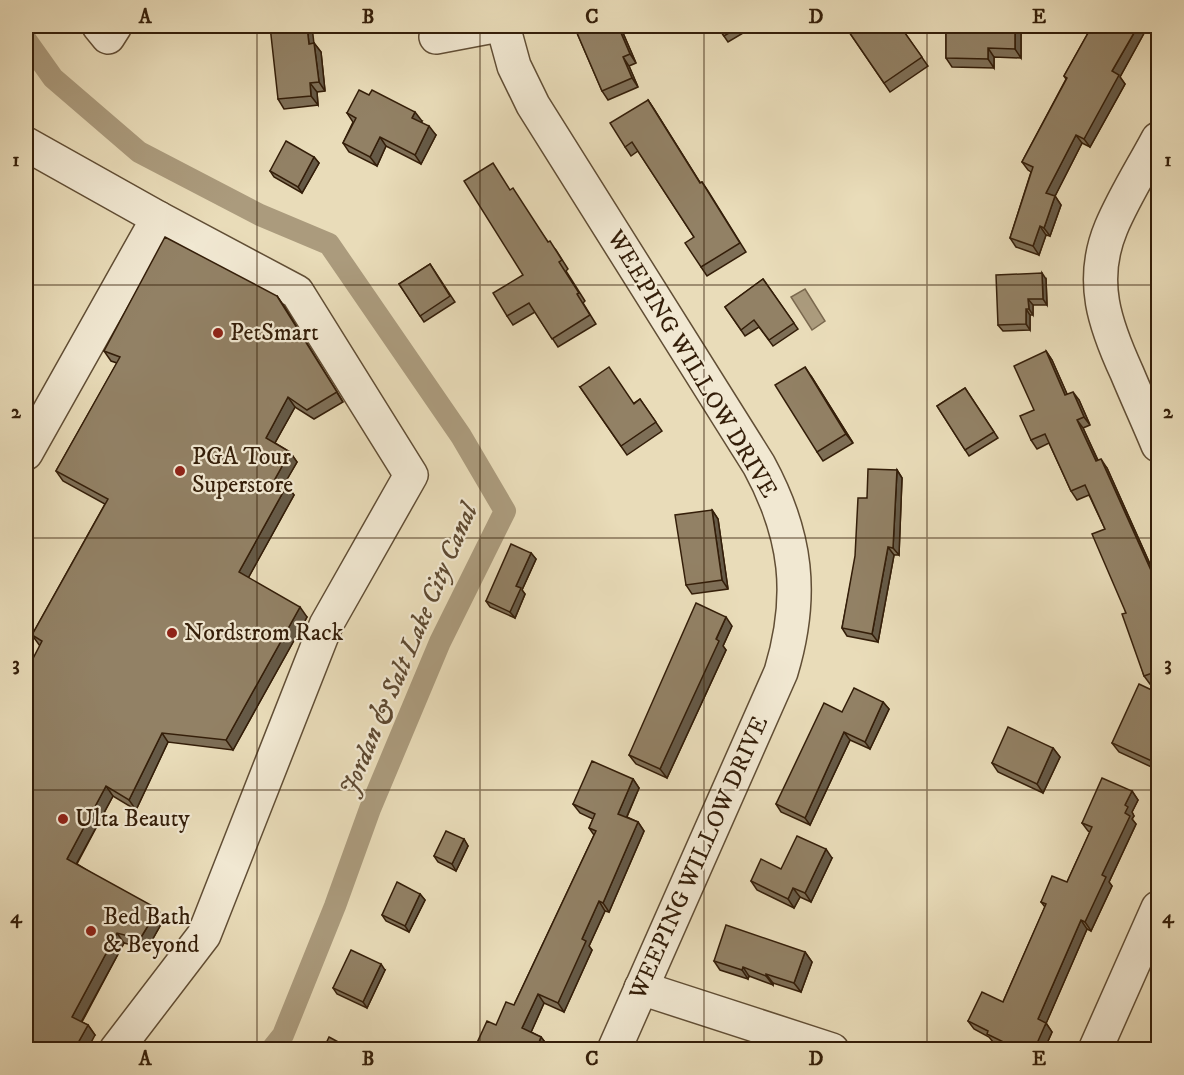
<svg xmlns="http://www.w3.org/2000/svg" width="1184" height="1075" viewBox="0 0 1184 1075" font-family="'IM FELL DW Pica',serif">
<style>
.water{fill:#ab9b7d;stroke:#7b694f;stroke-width:1.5}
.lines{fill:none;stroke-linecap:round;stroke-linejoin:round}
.canal{stroke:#ab9b7d;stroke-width:22}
.minor-casing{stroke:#614e35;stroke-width:36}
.minor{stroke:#f1e8d2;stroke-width:33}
.wall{fill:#7e6f57;stroke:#341e09;stroke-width:1.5}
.shaded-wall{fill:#665a47;stroke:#341e09;stroke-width:1.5}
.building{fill:#928165;stroke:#341e09;stroke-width:1.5}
.grid{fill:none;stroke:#341e09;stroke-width:1.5;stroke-opacity:0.55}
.poi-dot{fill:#8f2418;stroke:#f1e8d2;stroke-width:2}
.labels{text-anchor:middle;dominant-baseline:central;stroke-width:4.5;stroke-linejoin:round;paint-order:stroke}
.poi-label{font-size:24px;fill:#341e09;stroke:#f1e8d2;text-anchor:start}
.street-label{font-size:24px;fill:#341e09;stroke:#f1e8d2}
.water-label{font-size:26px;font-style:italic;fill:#5e4a32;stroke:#f1e8d2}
.neatline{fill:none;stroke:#341e09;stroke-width:2}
.grid-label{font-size:20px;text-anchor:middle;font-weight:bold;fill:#341e09}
</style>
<rect width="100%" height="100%" fill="#e9dcb9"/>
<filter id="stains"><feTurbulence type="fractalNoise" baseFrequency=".00333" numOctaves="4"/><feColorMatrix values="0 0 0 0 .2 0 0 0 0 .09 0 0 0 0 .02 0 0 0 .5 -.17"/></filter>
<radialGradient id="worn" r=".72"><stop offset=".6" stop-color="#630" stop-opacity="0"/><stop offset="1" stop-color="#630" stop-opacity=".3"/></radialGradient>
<path class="water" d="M805,289L825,321L812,330L791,297Z"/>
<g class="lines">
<path class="canal" d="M26,40L53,78L139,152L260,215L329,244L461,436L505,511L440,642L370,809L335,906L283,1035L271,1050"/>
<g class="minor-casing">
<g id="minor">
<path d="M99,26L108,37L115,26"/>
<path d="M503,26L514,66L533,105L759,465C797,535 804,596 781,672L614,1050"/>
<path d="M436,37L494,26"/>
<path d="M1158,139C1142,169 1124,197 1111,228C1089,281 1105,325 1127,373C1137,397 1148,421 1158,445"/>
<path d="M26,144L158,218L297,292L411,475L326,625L204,935L116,1050"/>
<path d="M26,453L158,218"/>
<path d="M641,988L832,1050"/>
<path d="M1095,1050L1158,908"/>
</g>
</g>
<use href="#minor" class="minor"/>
</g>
<g class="wall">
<path d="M574,26H620L636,63L629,66L638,87L608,100L602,91Z"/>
<path d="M717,26H755L728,42Z"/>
<path d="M845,26H900L928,66L890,92Z"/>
<path d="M946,26H1020L1021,27V58L994,57V68L952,67L946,58Z"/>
<path d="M1092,26H1158L1155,30L1148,26L1120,77L1125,84L1090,147L1082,143L1055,196L1061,205L1050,236L1046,235L1039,255L1016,247L1010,238L1031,172L1028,170L1022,162L1066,79L1064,76Z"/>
<path d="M314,43L321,52L325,91L317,92L318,105L284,109L278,99Z"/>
<path d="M648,100L700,183L702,182L708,191L746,252L707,276L701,267L694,237L638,151L631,156L625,147Z"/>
<path d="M347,113L422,121L421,122L436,135L421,164L386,146L377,166L349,152L343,143L353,122Z"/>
<path d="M314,157L319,163L302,193L274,177L270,171Z"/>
<path d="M510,190L548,242L556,250L568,269L566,271L585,301L583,303L596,324L558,347L535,312L513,325L507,316L523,275Z"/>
<path d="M430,264L455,302L424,322L399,284Z"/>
<path d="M763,279L798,329L773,346L759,327L745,336L725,307Z"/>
<path d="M1046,279L1047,305H1033V315H1030V330L1003,331L998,325Z"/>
<path d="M277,296L343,402L314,419L295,407L275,443L290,452L297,462L284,484L287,485L294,495L248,578L307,617L233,750L168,742L136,810L113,796L77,864L164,919L147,949L124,943L82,1022L88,1025L95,1035L26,1050L40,646L32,635L105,504L63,481L56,471L117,363L111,361L104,351Z"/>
<path d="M1046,351L1052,360L1067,394L1079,400L1090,425L1083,428L1098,460L1107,468L1158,582V681L1150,684L1144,676L1126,613L1105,529L1089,495L1077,500L1071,491L1049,443L1037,449L1031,440L1034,410Z"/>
<path d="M811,376L853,443L823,461L817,452Z"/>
<path d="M580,387L634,403L640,399L662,431L627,455Z"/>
<path d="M965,388L998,438L969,456L937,406Z"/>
<path d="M897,470L902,478L899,555H894L878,642L847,636L842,628L867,498Z"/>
<path d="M712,510L718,519L728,589L692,594L686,585Z"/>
<path d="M531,553L536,559L522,590L525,594L515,618L490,607L486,601Z"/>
<path d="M732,626L723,646L726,650L667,778L636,764L629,755Z"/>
<path d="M1158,693V770L1119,752L1112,743Z"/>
<path d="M883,702L889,709L870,749L850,740L810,825L781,812L776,804L842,712Z"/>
<path d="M1053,748L1060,757L1043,793L998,772L992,763Z"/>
<path d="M633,779L639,788L627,817L638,822L644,831L609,912L605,911L589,946L592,950L564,1012L544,1003L531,1032L541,1037L548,1046L546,1050H479L476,1045L496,1025L514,1005L594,835L589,828L593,819L580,813L573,804Z"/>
<path d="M1132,791L1138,800L1132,812L1134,816L1132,819L1136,824L1109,882L1112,886L1091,931L1087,929L1046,1023L1052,1032L1044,1050H1008L993,1042L989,1037L974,1029L968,1021L1003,1002L1045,907L1041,902L1067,882L1090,832L1088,831L1082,823Z"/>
<path d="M464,839L468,846L456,871L438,862L434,856Z"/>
<path d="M832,858L811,902L800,897L794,908L757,890L751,881L781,869Z"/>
<path d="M420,894L425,900L409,932L386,921L382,915Z"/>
<path d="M805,952L812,962L801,992L773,983V985L749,976L748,979L720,970L714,961Z"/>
<path d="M385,970L367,1008L337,994L333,988Z"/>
</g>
<g class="shaded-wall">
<path d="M307,26H312L315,53L309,44Z"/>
<path d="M618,26H620L636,63L630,54Z"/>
<path d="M1015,26H1020L1021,27V58L1015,49Z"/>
<path d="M1138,26H1148L1120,77L1125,84L1090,147L1084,139L1112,71Z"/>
<path d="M314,43L321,52L325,91L319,82Z"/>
<path d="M988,48L994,57V68L988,59Z"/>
<path d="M623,57L629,66L638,87L632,78Z"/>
<path d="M310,83L317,92L318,105L311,96Z"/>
<path d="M648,100L654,109L706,192L700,183Z"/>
<path d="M415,112L422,121L419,127L412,118Z"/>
<path d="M429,126L436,135L421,164L415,155Z"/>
<path d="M1076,135L1082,143L1052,202L1046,193Z"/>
<path d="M380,137L386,146L377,166L370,157Z"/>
<path d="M314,157L319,163L302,193L298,187Z"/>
<path d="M1055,196L1061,205L1050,236L1044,228Z"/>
<path d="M1040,226L1046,235L1039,255L1033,246Z"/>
<path d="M1042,273L1046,279L1047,305L1043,299Z"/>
<path d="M277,296L284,306L343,402L337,392Z"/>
<path d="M1028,299L1033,305V315L1029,309Z"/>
<path d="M1026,309L1030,315V330L1026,324Z"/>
<path d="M1046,351L1052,360L1071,403L1065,395Z"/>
<path d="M805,367L811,376L853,443L846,434Z"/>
<path d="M1073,392L1079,400L1090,425L1084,417Z"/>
<path d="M288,397L295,407L272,448L266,438Z"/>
<path d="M1077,420L1083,428L1102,470L1096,461Z"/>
<path d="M290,452L297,462L282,488L275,479Z"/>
<path d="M1101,459L1107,468L1158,582V586Z"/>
<path d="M897,470L902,478L899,555L893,548Z"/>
<path d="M287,485L294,495L246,582L239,572Z"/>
<path d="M712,510L718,519L728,589L722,580Z"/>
<path d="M888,547L894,555L878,642L872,634Z"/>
<path d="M531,553L536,559L522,590L525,594L515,618L510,612L516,586Z"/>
<path d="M300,607L307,617L233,750L226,740Z"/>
<path d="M726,617L732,626L723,646L726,650L667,778L660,769Z"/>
<path d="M883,702L889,709L870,749L865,742Z"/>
<path d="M1158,722V739L1154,733Z"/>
<path d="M844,732L850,740L810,825L805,818Z"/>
<path d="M162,733L168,742L136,810L129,800Z"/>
<path d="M1053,748L1060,757L1043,793L1037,784Z"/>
<path d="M1158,751V769L1154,762Z"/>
<path d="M633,779L639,788L624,823L618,814Z"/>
<path d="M106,786L113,796L74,868L67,859Z"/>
<path d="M1132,791L1138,800L1132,812L1134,816L1132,819L1136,824L1109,882L1112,886L1091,931L1085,922L1125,805Z"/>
<path d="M638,822L644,831L609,912L603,903Z"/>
<path d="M464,839L468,846L456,871L452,864Z"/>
<path d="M826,849L832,858L811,902L805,893Z"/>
<path d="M793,888L800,897L794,908L788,899Z"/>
<path d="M420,894L425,900L409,932L405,926Z"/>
<path d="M599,901L605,911L589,946L592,950L564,1012L558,1003L582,939Z"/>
<path d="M158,909L164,919L147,949L140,939Z"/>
<path d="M1081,920L1087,929L1045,1026L1046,1023L1052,1032L1044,1050H1034L1038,1019Z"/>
<path d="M117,933L124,943L79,1026L72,1017Z"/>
<path d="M805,952L812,962L801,992L794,983Z"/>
<path d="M381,964L385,970L367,1008L363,1002Z"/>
<path d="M743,967L749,976L748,979L742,970Z"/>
<path d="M766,974L773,983V985L766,976Z"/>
<path d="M538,994L544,1003L529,1037L522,1028Z"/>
<path d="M88,1025L95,1035L87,1050H74Z"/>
<path d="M541,1037L548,1046L546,1050H536Z"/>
</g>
<g class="building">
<path d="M270,26H307L309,44L314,43L319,82L310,83L311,96L278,99Z"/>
<path d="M574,26H618L630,54L623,57L632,78L602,91Z"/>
<path d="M717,26H741L724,36Z"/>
<path d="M845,26H900L922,57L884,83Z"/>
<path d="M946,26H1015V49L988,48V59L946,58Z"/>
<path d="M1092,26H1138L1112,71L1119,75L1084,139L1076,135L1046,193L1055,196L1044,228L1040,226L1033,246L1010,238L1033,167L1022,162L1067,78L1064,76Z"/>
<path d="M359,90L369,95L372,90L415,112L412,118L429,126L415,155L380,137L370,157L343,143L356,118L347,113Z"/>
<path d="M648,100L700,183L702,182L740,243L701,267L685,243L694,237L632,142L625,147L610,123Z"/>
<path d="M286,141L314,157L298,187L270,171Z"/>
<path d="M493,163L510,190L513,188L548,242L550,241L562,260L559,262L579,293L577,294L590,315L552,339L529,303L507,316L493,293L523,275L464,181Z"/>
<path d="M165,237L277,296L337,392L307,410L288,397L266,438L290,452L275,479L287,485L239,572L300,607L226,740L162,733L129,800L106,786L67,859L158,909L140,939L117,933L72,1017L88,1025L74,1050H26V672L42,641L32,635L108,499L56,471L120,357L104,351Z"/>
<path d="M430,264L450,296L420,316L399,284Z"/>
<path d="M1042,273L1043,299H1028L1029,309H1026V324L998,325L996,275Z"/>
<path d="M763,279L794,323L769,340L754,320L741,330L725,307Z"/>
<path d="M1046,351L1065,395L1073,392L1084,417L1077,420L1096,461L1101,459L1158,586V671L1144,676L1122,614L1126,613L1092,534L1105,529L1085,485L1071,491L1045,434L1031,440L1020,416L1034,410L1014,366Z"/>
<path d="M609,367L634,404L640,399L656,422L621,446L580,387Z"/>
<path d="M805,367L846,434L817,452L775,385Z"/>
<path d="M965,388L994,432L965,450L937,406Z"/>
<path d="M868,469L897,470L893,548L888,547L872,634L842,628L855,556L858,498H867Z"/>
<path d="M712,510L722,580L686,585L675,515Z"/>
<path d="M511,544L531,553L516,586L521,588L510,612L486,601Z"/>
<path d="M696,603L726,617L716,639L719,641L660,769L629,755Z"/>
<path d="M1139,684L1158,693V722L1154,733L1158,735V751L1154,762L1112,743Z"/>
<path d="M854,688L883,702L865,742L844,732L805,818L776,804L824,703L842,712Z"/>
<path d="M1008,727L1053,748L1037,784L992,763Z"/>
<path d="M592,761L633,779L618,814L638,822L603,903L599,901L582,939L586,941L558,1003L538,994L522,1028L541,1037L536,1050H486L476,1045L487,1021L496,1025L506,1002L514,1005L596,831L589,828L595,814L573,804Z"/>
<path d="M1102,778L1132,791L1125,805L1128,807L1125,813L1130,816L1102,875L1106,877L1085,922L1081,920L1038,1019L1046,1023L1034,1050H1020L987,1034L988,1031L968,1021L982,992L1003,1002L1046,904L1041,902L1052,876L1067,882L1092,827L1082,823Z"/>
<path d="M446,831L464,839L452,864L434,856Z"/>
<path d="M797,836L826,849L805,893L793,888L788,899L751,881L761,859L781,869Z"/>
<path d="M397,882L420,894L405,926L382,915Z"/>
<path d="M726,925L805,952L794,983L766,974V976L743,967L742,970L714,961Z"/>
<path d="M351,950L381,964L363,1002L333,988Z"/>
<path d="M329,1037L353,1050H323Z"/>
</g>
<path class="grid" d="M257,26V1050M480,26V1050M704,26V1050M927,26V1050M26,285H1158M26,538H1158M26,790H1158"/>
<g class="poi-dot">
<circle cx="218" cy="333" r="6"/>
<circle cx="180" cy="471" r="6"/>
<circle cx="172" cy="633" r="6"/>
<circle cx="63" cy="819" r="6"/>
<circle cx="91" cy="931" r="6"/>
</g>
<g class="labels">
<g class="poi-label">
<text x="230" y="333">PetSmart</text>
<text x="192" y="457">PGA Tour<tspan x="192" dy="28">Superstore</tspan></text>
<text x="184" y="633">Nordstrom Rack</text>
<text x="75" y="819">Ulta Beauty</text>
<text x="103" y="917">Bed Bath<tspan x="103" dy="28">&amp; Beyond</tspan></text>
</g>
<g class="street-label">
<text transform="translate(692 364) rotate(59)">WEEPING WILLOW DRIVE</text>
<text transform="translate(699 858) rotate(-66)">WEEPING WILLOW DRIVE</text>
</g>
<g class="water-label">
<text transform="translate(409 650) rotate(-67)">Jordan &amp; Salt Lake City Canal</text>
</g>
</g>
<rect width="1184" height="1075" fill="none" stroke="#e9dcb9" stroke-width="66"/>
<rect x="33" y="33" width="1118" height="1009" class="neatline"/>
<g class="grid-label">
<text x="145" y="23">A</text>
<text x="368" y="23">B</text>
<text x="592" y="23">C</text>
<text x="816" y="23">D</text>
<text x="1039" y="23">E</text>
<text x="16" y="166">1</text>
<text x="1168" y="166">1</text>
<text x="16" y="418">2</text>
<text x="1168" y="418">2</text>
<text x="16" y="670">3</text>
<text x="1168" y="670">3</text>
<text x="16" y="923">4</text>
<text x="1168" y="923">4</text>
<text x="145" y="1065">A</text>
<text x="368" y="1065">B</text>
<text x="592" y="1065">C</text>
<text x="816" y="1065">D</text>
<text x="1039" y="1065">E</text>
</g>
<rect width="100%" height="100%" filter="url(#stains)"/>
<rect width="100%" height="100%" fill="url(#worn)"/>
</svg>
